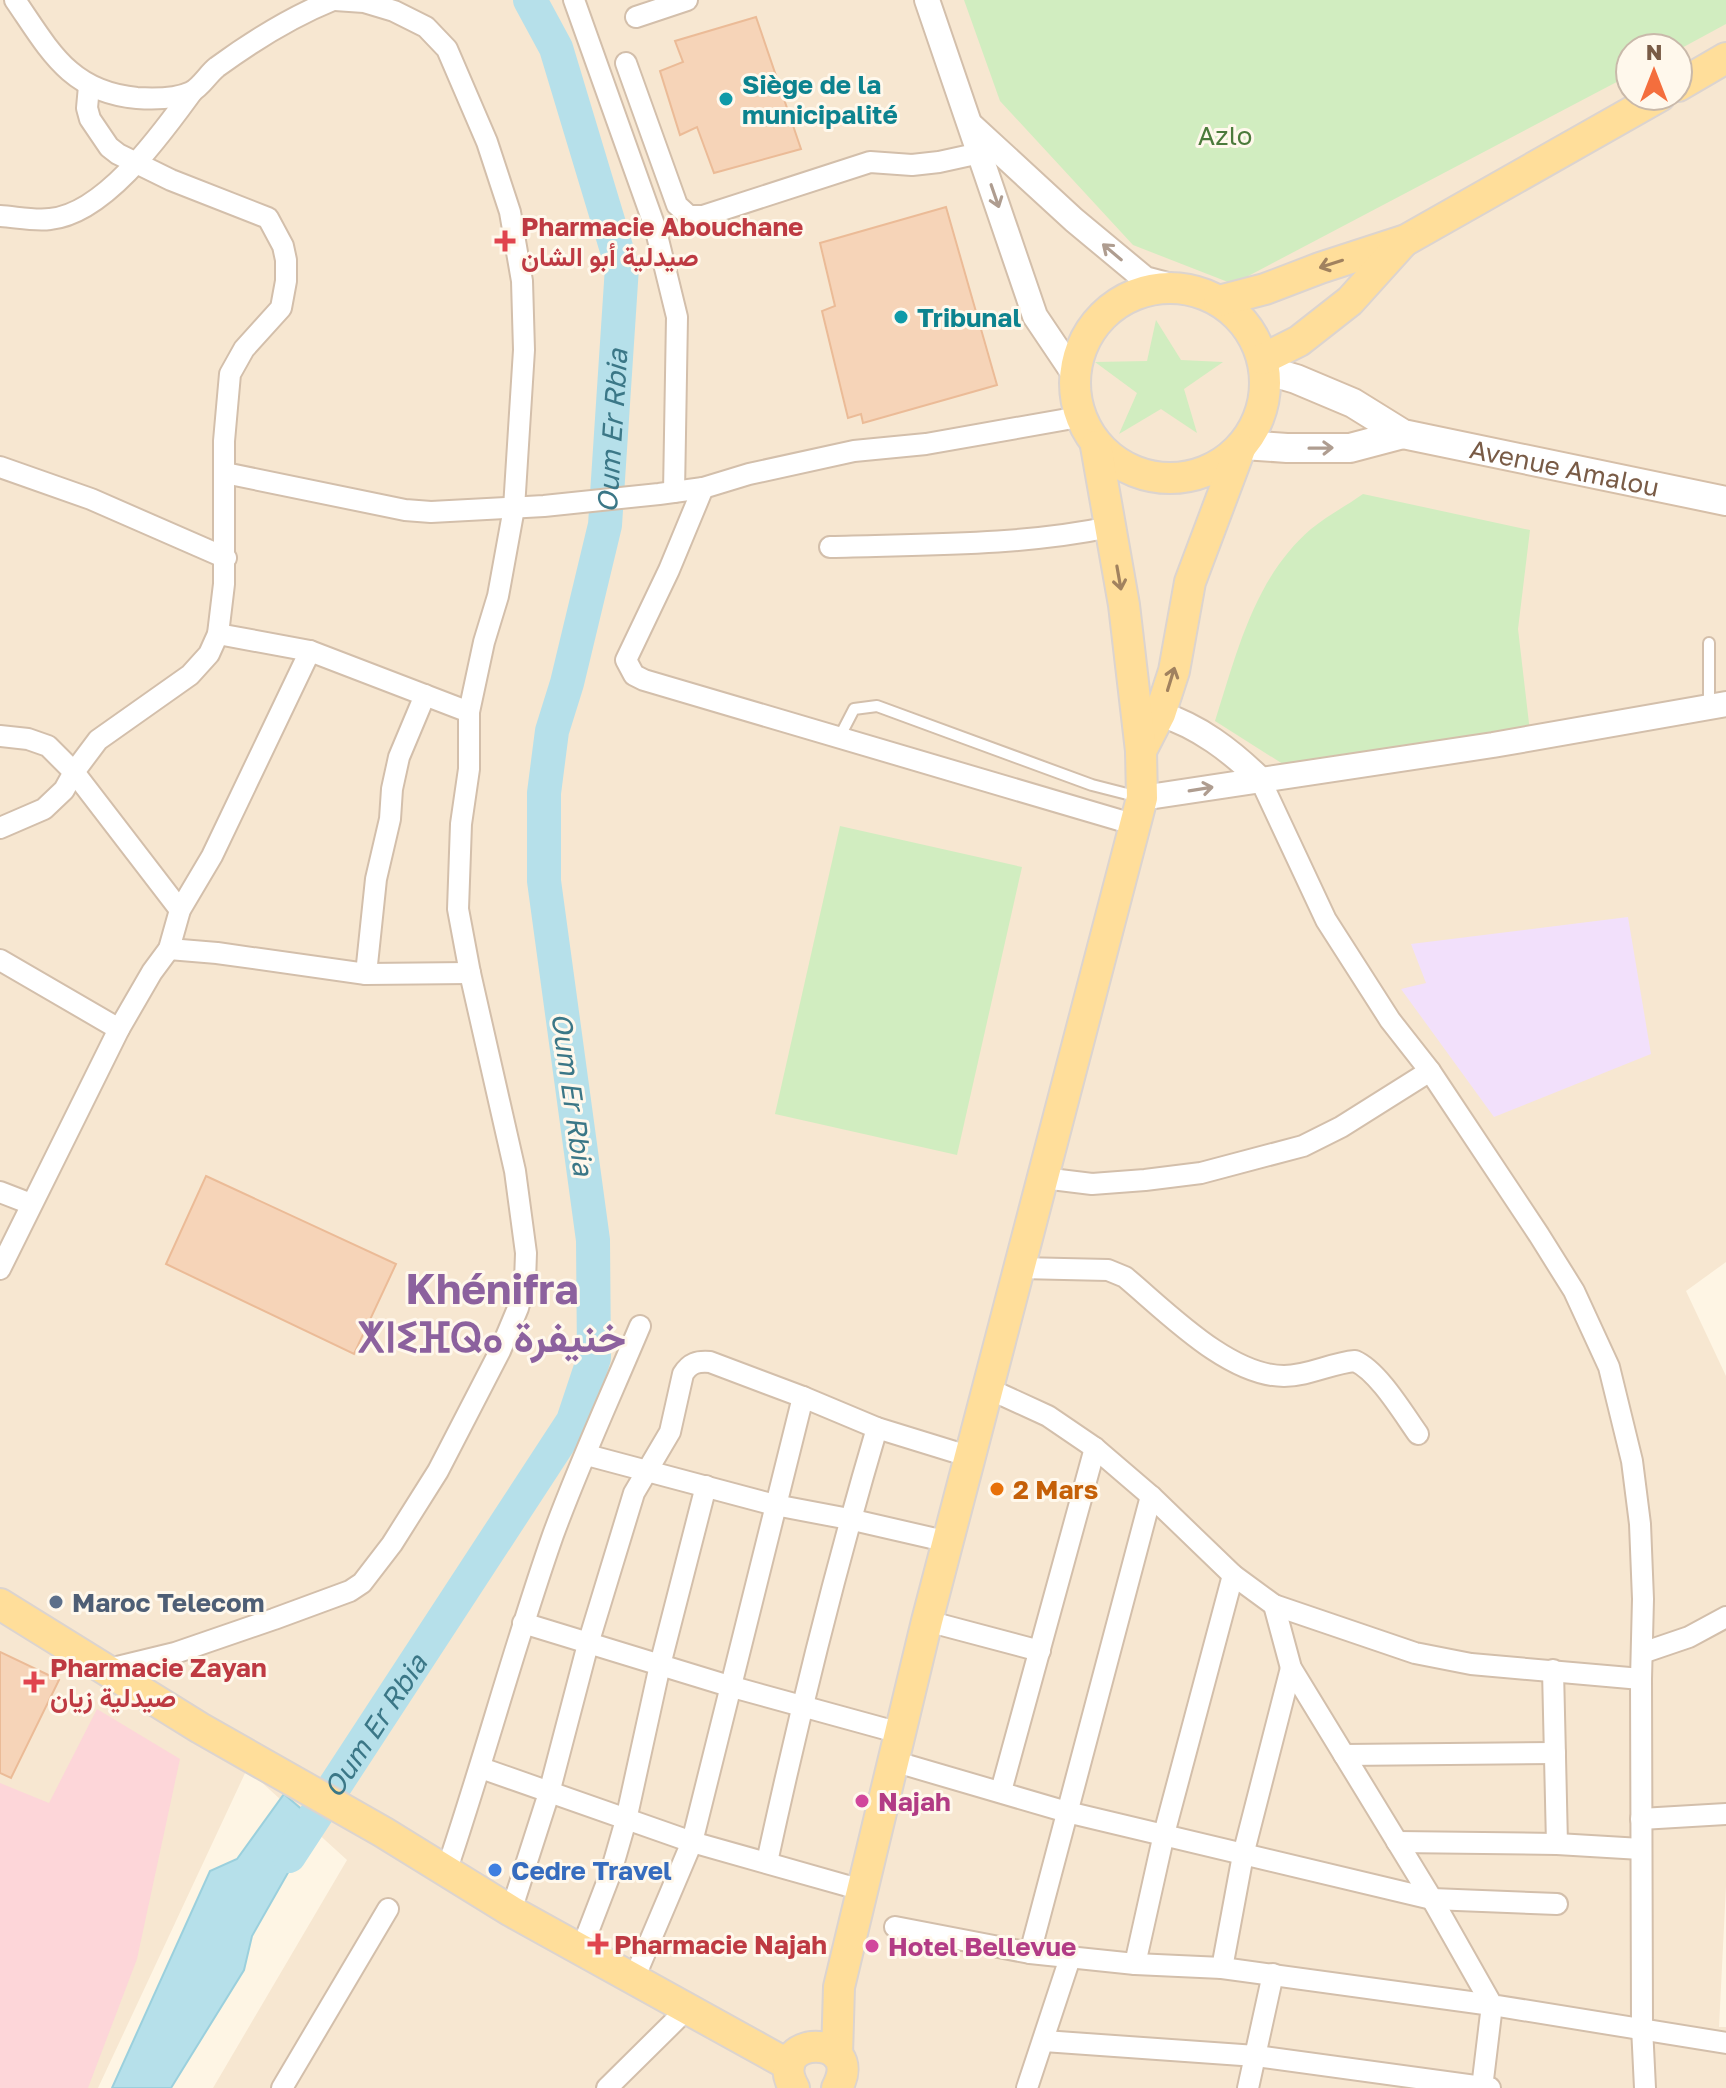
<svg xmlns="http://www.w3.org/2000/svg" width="1726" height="2088" viewBox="0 0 1726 2088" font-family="'Golos Text',Vazirmatn,'Noto Sans Tifinagh',sans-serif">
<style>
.residential{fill:#f7e7d1;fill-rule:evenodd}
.education{fill:#f2e0fb}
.medical{fill:#fdd6d9}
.green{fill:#d1edc0}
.water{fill:#b6e0ea;stroke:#9bd0dd;stroke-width:2}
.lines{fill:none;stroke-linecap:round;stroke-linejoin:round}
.river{stroke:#b6e0ea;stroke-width:34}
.building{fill:#f6d4b8;stroke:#ebbb97;stroke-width:2}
.service-casing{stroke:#d3bfab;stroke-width:14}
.minor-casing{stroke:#d3bfab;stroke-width:24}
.tertiary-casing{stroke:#d3bfab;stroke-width:28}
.secondary-casing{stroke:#d6bfa8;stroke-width:32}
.primary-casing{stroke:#dcd4cf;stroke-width:34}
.service{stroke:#fff;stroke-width:10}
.minor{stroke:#fff;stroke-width:20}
.tertiary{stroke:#fff;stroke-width:24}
.secondary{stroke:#fff;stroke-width:28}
.primary{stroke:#ffde9a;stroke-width:30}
.oneway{stroke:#af9d90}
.oneway2{stroke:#a1825f}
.culture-dot{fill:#0f9aa8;stroke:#fff8ec;stroke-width:3}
.health-dot{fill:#e0444e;stroke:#fff8ec;stroke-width:3}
.food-dot{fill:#e8710a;stroke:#fff8ec;stroke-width:3}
.service-dot{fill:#5c6f8a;stroke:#fff8ec;stroke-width:3}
.hotel-dot{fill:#d1479c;stroke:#fff8ec;stroke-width:3}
.shop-dot{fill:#3f7fe0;stroke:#fff8ec;stroke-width:3}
.labels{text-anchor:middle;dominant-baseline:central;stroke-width:6;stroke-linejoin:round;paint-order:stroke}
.culture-label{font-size:26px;font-weight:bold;fill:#0d838f;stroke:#fff8ec;text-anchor:start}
.park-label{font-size:26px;fill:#4b7a3b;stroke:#fff8ec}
.health-label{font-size:26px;font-weight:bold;fill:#be3a42;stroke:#fff8ec;text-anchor:start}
.street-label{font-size:26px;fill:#795b46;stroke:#fff8ec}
.food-label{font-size:26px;font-weight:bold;fill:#c56008;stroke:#fff8ec;text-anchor:start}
.service-label{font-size:26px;font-weight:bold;fill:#4e5e75;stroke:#fff8ec;text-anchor:start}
.hotel-label{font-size:26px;font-weight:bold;fill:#b23c85;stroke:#fff8ec;text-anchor:start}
.shop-label{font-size:26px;font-weight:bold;fill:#366cbe;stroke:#fff8ec;text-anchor:start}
.water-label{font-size:28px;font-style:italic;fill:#3b7787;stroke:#fff8ec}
.town-label{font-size:42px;font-weight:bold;fill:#8c619e;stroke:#fff8ec}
</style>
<rect width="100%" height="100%" fill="#fef5e4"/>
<path class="residential" d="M0,0H1726V1262L1686,1291L1726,1376V1886L1719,2027H1726V2088H213L347,1860L247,1769L98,2088H0ZM1630,48H1678V96H1630Z"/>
<path class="education" d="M1628,917L1651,1054L1494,1117L1401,989L1426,983L1411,944Z"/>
<path class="medical" d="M97,1709L180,1759L137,1959L88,2088H0V1783L49,1803Z"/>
<g class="green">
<path d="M964,0H1726V24L1678,50L1630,48V75L1233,284L1133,245L1000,101Z"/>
<path d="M1156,320L1181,360L1223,362L1184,389L1197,433L1161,409L1119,434L1137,393L1095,362L1147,361Z"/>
<path d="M1363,494L1530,530L1518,629L1530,732L1286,766L1215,721C1237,653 1254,578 1311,529C1327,516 1346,506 1363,494Z"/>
<path d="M840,826L1022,867L957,1155L775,1114Z"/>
</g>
<path class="water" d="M284,1794L313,1819L318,1820L252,1936L244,1970L171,2088H112L210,1871L237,1859Z"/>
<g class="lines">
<path class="river" id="s1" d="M289,1856L573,1421L594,1358L593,1240L544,881V793L552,731L567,683L605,525L622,267L556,48L530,0"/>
</g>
<g class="building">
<path d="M756,17L801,149L714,173L697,127L680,135L660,71L683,62L675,41Z"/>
<path d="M946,207L997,385L863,423L861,414L848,418L822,311L835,306L820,243Z"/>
<path d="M206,1176L396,1264L354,1354L166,1264Z"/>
<path d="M0,1652L59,1680L11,1778L0,1773Z"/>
</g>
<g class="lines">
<g class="service-casing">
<g id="service">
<path d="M1709,643V705"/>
<path d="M839,738L854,709L877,706L1092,785L1139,797"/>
</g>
</g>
<g class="minor-casing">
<g id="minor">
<path d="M15,0C50,51 70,92 137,98C153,99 176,99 191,92C201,87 208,74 217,67C254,40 291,17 333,0"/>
<path d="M574,0L655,227L677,317L674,492"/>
<path d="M636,17L687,0"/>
<path d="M626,63L677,205L689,216H703L870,162L912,165L939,162L980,153"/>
<path d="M0,216C16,217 34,221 50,219C105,214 162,133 192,92"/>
<path d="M0,467L91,499L226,558"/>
<path d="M225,473L405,510L431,512L544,506L659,494L703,488L749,474L854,451L926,444L1079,417"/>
<path d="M703,488L669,570L626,660L634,675L644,680L1136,825"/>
<path d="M830,547C923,544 1019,546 1110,527"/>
<path d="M218,634L310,651L469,712"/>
<path d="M0,736L28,739L48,746L74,772L180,910"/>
<path d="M1260,779L1326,920L1390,1020L1430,1071L1539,1235L1574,1291L1609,1367L1632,1461L1640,1524L1643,1599L1641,1679L1642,2027L1645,2088"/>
<path d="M0,828L44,809L64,790L74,772L98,740L190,675L209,654L218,634L224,584V441L230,374L244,349L281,308L286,281V260L283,246L268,218L171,180L118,154L109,147L90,119L87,108L89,86"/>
<path d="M169,949L217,953L366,974L470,973"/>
<path d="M0,960L119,1029"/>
<path d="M366,974L376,879L390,819L392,789L399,757L425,695"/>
<path d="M1043,1178L1092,1184L1145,1180L1201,1173L1303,1146L1341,1127L1430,1071"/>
<path d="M0,1192L31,1204"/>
<path d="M1020,1268L1108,1270L1125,1277C1166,1311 1228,1376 1284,1376C1309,1376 1331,1363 1355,1361C1378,1371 1403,1413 1418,1434"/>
<path d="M0,1269L119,1029L152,972L169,949L180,910L212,856L310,651"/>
<path d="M989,1389L1048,1416L1095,1448L1151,1496L1233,1575L1274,1605L1415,1653L1471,1664L1641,1679"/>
<path d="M587,1455L775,1505L849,1519L949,1542"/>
<path d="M1274,1605L1291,1668L1432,1899L1492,2005L1726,2043"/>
<path d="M927,1621L1040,1651"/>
<path d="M523,1623L729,1686L900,1733"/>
<path d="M1642,1653L1689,1637L1726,1617"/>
<path d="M105,1670L175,1653L274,1619L350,1591L362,1583L392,1544L438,1471L500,1351L518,1308L525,1282L526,1253L515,1171L470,973L458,909L461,824L469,769V712L484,642L498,596L514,508L524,350L522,281L510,212L487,142L447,49L426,27L394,11L364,2L335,0"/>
<path d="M1553,1670L1557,1844"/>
<path d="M1344,1755L1555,1753"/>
<path d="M893,1761L1067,1812L1432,1899L1557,1904"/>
<path d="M481,1768L692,1842L862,1890"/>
<path d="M1001,1791L1095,1448"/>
<path d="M1641,1819L1726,1814"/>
<path d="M1397,1842L1557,1844L1641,1849"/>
<path d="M767,1862C799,1715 834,1573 877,1428"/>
<path d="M446,1872C484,1760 514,1646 553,1535C579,1464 611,1395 640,1326"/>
<path d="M511,1911L549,1793L588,1644L634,1493L670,1432L683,1374C690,1363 697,1361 710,1362L803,1397L877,1428L971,1457"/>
<path d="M895,1927L1030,1953L1135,1964L1222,1968L1492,2005L1482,2088"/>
<path d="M581,1950L611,1872L626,1820L660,1665L706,1486"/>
<path d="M1030,1953L1151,1496"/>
<path d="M1135,1964L1164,1834L1233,1575"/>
<path d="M1222,1968L1243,1855L1291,1668"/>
<path d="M633,1981L692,1842L803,1397"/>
<path d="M1044,2041L1256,2056L1490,2088"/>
<path d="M282,2088L388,1909"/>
<path d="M607,2088L686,2010"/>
<path d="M1027,2088L1070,1958"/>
<path d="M1248,2088L1273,1974"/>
</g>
</g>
<g class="tertiary-casing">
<g id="tertiary">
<path d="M927,0L1035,316L1074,374"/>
<path d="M973,127L1074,220L1145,279L1179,288"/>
<path d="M1160,714C1199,726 1231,751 1260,779"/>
<path d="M1142,798L1493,745L1726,704"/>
</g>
</g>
<g class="secondary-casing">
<g id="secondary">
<path id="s2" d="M1265,370L1296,379L1353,403L1403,434L1726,501"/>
<path d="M1243,445L1287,448H1350L1403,434"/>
</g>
</g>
<g class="primary-casing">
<g id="primary">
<path d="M1678,86L1726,58"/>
<circle cx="1170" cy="383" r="95"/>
<path d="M1219,301L1265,289L1320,268L1406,240L1660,96"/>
<path d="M1263,359L1299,341L1350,301L1404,241"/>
<path d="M1141,751L1160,714L1174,671L1190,582L1240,449"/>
<path d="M0,1604L200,1728L383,1832L511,1911L789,2065"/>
<path d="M837,2055L839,1987L927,1621L1142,798L1141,751L1124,605L1096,446"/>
<path d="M794,2088C764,2034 867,2032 837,2088"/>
</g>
</g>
<use href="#service" class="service"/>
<use href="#minor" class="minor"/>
<use href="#tertiary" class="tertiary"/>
<use href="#secondary" class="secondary"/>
<use href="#primary" class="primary"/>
</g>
<defs><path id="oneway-shaft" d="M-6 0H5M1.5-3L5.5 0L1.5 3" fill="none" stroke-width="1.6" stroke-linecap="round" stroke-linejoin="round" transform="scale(2)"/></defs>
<g class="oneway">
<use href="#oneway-shaft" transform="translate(995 196) rotate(71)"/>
<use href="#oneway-shaft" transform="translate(1112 252) rotate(-140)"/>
<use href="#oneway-shaft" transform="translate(1321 448) rotate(-1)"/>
<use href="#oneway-shaft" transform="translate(1201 789) rotate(-9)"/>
</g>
<g class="oneway2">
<use href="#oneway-shaft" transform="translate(1331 264) rotate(162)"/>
<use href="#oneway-shaft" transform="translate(1119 578) rotate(80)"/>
<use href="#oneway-shaft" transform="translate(1171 679) rotate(-73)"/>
</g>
<g class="culture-dot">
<circle cx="726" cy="99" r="8"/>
<circle cx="901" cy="317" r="8"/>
</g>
<g class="health-dot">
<path d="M501 229h8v8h8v8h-8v8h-8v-8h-8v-8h8z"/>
<path d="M30 1670h8v8h8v8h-8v8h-8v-8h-8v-8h8z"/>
<path d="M594 1932h8v8h8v8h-8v8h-8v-8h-8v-8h8z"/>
</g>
<circle class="food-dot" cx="997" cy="1489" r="8"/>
<circle class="service-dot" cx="56" cy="1602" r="8"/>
<g class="hotel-dot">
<circle cx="862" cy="1801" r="8"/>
<circle cx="872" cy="1946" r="8"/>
</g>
<circle class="shop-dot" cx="495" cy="1870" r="8"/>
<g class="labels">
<g class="culture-label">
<text x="742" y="84">Siège de la<tspan x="742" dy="30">municipalité</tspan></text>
<text x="917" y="317">Tribunal</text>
</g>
<g class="park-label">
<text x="1225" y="135">Azlo</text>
</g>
<g class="health-label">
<text x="521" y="226">Pharmacie Abouchane<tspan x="521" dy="30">صيدلية أبو الشان</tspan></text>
<text x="50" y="1667">Pharmacie Zayan<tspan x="50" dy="30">صيدلية زيان</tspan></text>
<text x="614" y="1944">Pharmacie Najah</text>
</g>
<g class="street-label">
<text stroke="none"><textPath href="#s2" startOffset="318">Avenue Amalou</textPath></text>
</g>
<g class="food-label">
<text x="1013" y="1489">2 Mars</text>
</g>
<g class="service-label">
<text x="72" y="1602">Maroc Telecom</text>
</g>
<g class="hotel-label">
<text x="878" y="1801">Najah</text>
<text x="888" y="1946">Hotel Bellevue</text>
</g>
<g class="shop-label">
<text x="511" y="1870">Cedre Travel</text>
</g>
<g class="water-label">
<text stroke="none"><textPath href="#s1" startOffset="1524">Oum Er Rbia</textPath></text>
<text transform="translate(573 1094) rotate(82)">Oum Er Rbia</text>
<text stroke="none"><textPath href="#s1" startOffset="156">Oum Er Rbia</textPath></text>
</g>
<g class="town-label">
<text x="492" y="1288">Khénifra<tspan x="492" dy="48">ⵅⵏⵉⴼⵕⴰ خنيفرة</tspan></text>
</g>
</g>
<g transform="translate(1654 72)"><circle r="38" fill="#fff8ec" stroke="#c9b9aa" stroke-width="2"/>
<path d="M0-6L14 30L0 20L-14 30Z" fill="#f46e3d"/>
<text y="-12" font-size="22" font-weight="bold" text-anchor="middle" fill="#795b46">N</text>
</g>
</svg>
